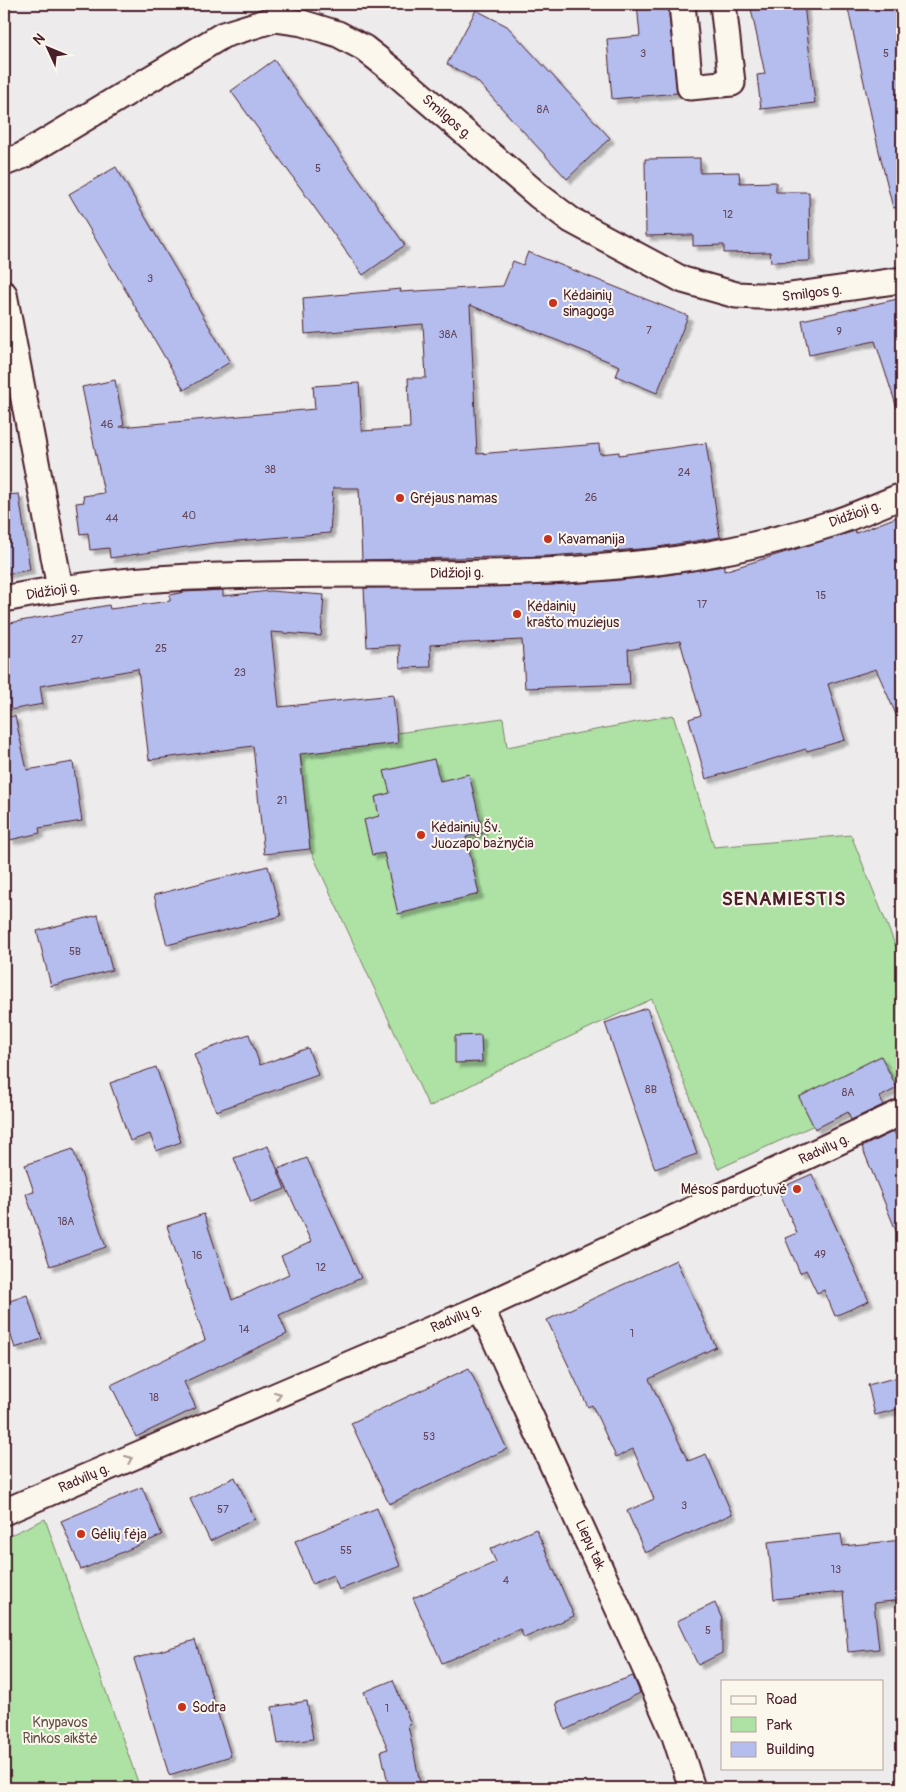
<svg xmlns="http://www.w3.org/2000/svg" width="906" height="1792" viewBox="0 0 906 1792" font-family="Pangolin,sans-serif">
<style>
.green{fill:#ade2a4;stroke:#7c8068}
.building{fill:#b4bdee;stroke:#4a1f2b;filter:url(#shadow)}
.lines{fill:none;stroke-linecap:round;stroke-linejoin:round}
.street-casing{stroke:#4a1f2b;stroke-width:29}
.street{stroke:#fbf7ec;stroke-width:25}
.oneway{stroke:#ab9695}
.poi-dot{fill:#c8321e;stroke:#fbf7ec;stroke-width:2}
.labels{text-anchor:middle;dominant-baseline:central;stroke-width:4;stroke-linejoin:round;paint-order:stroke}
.number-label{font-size:11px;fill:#64465c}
.street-label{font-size:14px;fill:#4a1f2b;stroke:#fbf7ec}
.poi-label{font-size:14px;fill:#4a1f2b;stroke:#fbf7ec;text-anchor:start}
.park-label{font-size:14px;fill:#635049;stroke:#fbf7ec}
.district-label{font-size:19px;font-weight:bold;letter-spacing:1px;fill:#4a1f2b;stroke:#fbf7ec}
</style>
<defs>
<filter id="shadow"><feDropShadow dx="4.5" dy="4.5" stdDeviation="1" flood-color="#0004"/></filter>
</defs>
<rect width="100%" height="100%" fill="#edebec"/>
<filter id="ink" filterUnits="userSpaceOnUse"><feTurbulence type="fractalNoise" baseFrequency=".02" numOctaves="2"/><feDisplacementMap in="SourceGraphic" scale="10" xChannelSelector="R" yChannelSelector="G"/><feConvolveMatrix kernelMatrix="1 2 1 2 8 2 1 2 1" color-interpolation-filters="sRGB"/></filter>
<g filter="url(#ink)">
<g class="green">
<path d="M673,715L714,847L851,835L902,962V1085L718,1169L652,999L515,1062L429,1107L310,849L299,741L344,749L397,743V733L503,718L507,747Z"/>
<path d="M45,1519L140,1788H4V1538Z"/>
</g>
<g class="building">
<path d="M637,4H668L677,93L612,99L607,39L640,36Z"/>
<path d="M750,4H804L815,103L761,109L757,75L765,74Z"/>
<path d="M847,4H902V206L893,208L878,147Z"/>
<path d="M476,10L507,26L610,138L567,179L476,80L447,64Z"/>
<path d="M274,60L405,245L363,275L231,91Z"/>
<path d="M700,158V173L739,172L740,183L776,182V192H809L810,261L771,262L770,252L724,253V245L693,246V235L646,236L645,159Z"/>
<path d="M116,167L230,362L184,390L69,194Z"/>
<path d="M528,252L688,316L657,393L616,376L620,366L470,305L477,454L599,444L600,454L619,452V455L706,443L720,537L652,548L549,556L362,560L359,488H333L330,533L214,543L110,558L109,548L90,550L88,533L80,534L76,503L84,502L83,496L104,493L82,387L115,380L124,425L120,427L315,409L313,386L359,383L362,431L410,428L408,378H426L423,324L305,334L303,298L401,289L400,292L503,286L513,261L523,265Z"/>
<path d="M902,298V407L897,408L875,341L809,355L802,320Z"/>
<path d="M19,494L30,570L4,574V495Z"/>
<path d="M902,515V728L876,669L828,684L845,740L807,751L806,749L706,779L689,719L701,715L680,641L628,650L630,684L525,688L522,640L430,645L431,667L400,668L399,645L367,647L364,588L551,585L655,577L724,566V571L855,531L856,533Z"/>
<path d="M223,590V596L270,591L324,595L321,636L271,632L279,707L393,695L398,743L300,754L310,849L264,854L253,746L149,760L138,669L40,686L43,704L4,711V624L109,605L110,609L170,601V595L184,592Z"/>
<path d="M15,716L27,770L73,762L82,821L39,828L40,833L10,840L4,810V717Z"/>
<path d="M434,759L440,781L469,774L483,833L466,837L479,894L398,914L384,853L372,855L364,820L379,816L375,797L390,793L384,771Z"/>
<path d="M268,866L281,916L167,945L154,895Z"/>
<path d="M98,915L112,970L51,986L37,931Z"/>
<path d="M647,1008L697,1154L655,1169L605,1023Z"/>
<path d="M249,1034L260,1065L308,1048L318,1075L216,1111L194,1054Z"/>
<path d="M481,1035L482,1062L455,1063V1036Z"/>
<path d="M881,1056L897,1088L880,1097L883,1105L851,1120L848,1112L815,1129L799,1097Z"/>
<path d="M156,1067L181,1142L156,1151L150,1134L130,1141L110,1083Z"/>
<path d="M894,1131L902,1150L901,1243L862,1147Z"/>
<path d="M268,1146L285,1189L251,1202L234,1158Z"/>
<path d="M73,1149L106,1247L50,1266L26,1194L34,1192L25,1165Z"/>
<path d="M307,1158L361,1278L279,1315L287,1334L184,1382L196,1408L136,1437L111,1385L205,1340L167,1226L204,1214L232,1300L289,1274L281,1256L311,1242L278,1169Z"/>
<path d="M812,1174L869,1301L835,1316L824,1290L817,1293L806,1270L800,1273L785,1238L797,1233L778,1189Z"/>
<path d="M676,1260L716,1347L649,1379L688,1461L706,1454L732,1514L645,1553L627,1511L654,1499L633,1449L616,1457L592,1405L588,1407L547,1320Z"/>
<path d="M27,1295L42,1339L15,1348L4,1315V1303Z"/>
<path d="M469,1368L507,1449L389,1504L351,1423Z"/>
<path d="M902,1376V1408L875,1415L868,1385Z"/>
<path d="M235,1477L255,1519L210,1541L190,1499Z"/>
<path d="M142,1487L162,1535L81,1570L61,1521Z"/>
<path d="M377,1508L400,1566L339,1590L333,1575L312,1584L295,1541Z"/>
<path d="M536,1529L574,1616L524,1638L520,1629L442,1663L413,1598L496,1562L490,1549Z"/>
<path d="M841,1534L843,1546L902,1540V1600L874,1603L879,1649L848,1652L843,1592L774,1599L768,1542Z"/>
<path d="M715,1603L722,1619V1653L698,1665L677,1621Z"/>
<path d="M195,1640L231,1756L169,1775L134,1659Z"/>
<path d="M633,1676L640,1693L565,1730L556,1703Z"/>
<path d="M393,1680L411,1724L408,1725L421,1788H389L381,1751L388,1749L364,1692Z"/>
<path d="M307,1701L313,1739L278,1744L272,1707Z"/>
</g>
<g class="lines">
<g class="street-casing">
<g id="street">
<path d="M682,4L690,87L732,83L723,4"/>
<path d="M4,163L22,156L223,35L275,19L302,23L338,34L364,48L392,70L539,196L571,220L683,280L736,295L783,297L902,280"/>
<path d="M4,294L60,588"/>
<path d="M4,599C209,557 421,586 628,565C697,559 768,544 834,523C857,515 880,505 902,496"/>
<path d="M481,1308L634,1643L675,1736L692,1788"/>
<path d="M4,1512L481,1308L902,1112"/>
</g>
</g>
<use href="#street" class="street"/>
</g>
<defs><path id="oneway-chevron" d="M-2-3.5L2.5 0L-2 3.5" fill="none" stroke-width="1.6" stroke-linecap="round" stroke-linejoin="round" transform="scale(1.25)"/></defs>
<g class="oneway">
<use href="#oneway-chevron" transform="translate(278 1395) rotate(-23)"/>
<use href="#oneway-chevron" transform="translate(129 1459) rotate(-23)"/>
</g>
</g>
<g class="poi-dot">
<circle cx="553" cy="303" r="5"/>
<circle cx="400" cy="498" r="5"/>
<circle cx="548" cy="539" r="5"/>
<circle cx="517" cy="614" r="5"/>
<circle cx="421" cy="835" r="5"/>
<circle cx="797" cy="1189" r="5"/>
<circle cx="81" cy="1534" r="5"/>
<circle cx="182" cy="1707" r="5"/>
</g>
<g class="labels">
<g class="number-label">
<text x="643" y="53">3</text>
<text x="886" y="53">5</text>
<text x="543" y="109">8A</text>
<text x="318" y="168">5</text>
<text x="728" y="214">12</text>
<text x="150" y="278">3</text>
<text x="649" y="330">7</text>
<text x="839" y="331">9</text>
<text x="448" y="334">38A</text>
<text x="107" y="424">46</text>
<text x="270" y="469">38</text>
<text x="684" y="472">24</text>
<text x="591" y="497">26</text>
<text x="189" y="515">40</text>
<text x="112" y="518">44</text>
<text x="821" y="595">15</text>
<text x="702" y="604">17</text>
<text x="77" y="639">27</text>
<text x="161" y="648">25</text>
<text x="240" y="672">23</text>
<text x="282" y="800">21</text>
<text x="75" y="951">5B</text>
<text x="651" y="1089">8B</text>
<text x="848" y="1092">8A</text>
<text x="66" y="1221">18A</text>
<text x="820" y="1254">49</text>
<text x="197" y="1255">16</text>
<text x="321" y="1267">12</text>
<text x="244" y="1329">14</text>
<text x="632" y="1333">1</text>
<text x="154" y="1397">18</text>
<text x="429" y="1436">53</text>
<text x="684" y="1505">3</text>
<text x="223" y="1509">57</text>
<text x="346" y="1550">55</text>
<text x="836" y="1569">13</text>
<text x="506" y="1580">4</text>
<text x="708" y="1630">5</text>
<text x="387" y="1708">1</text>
</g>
<g class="street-label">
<text transform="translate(447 117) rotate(41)">Smilgos g.</text>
<text transform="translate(812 293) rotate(-7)">Smilgos g.</text>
<text transform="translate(855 514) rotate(-20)">Didžioji g.</text>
<text transform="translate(457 573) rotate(-1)">Didžioji g.</text>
<text transform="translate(53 591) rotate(-9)">Didžioji g.</text>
<text transform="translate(824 1149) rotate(-25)">Radvilų g.</text>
<text transform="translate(456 1318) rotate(-23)">Radvilų g.</text>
<text transform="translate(84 1478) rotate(-23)">Radvilų g.</text>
<text transform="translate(591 1546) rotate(65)">Liepų tak.</text>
</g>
<g class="poi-label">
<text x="563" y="295">Kėdainių<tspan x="563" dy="16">sinagoga</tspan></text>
<text x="410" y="498">Grėjaus namas</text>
<text x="558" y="539">Kavamanija</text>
<text x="527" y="606">Kėdainių<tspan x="527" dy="16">krašto muziejus</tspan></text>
<text x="431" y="827">Kėdainių Šv.<tspan x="431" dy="16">Juozapo bažnyčia</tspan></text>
<text x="787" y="1189" text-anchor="end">Mėsos parduotuvė</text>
<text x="91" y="1534">Gėlių fėja</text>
<text x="192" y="1707">Sodra</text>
</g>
<g class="park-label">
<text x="60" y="1722">Knypavos<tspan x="60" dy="16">Rinkos aikštė</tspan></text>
</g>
<g class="district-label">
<text x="784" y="899">SENAMIESTIS</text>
</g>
</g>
<rect width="906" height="1792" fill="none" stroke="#fbf7ec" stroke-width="20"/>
<rect x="10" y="10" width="886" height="1772" fill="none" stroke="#4a1f2b" stroke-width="2" filter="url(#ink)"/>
<rect x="721" y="1680" width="162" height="90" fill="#fbf7ec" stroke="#b4a19f"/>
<rect x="731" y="1696" width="25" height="8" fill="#fbf7ec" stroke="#b4a19f"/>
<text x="766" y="1704" font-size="15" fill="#4a1f2b">Road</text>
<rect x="731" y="1717" width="25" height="15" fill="#ade2a4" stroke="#b4a19f"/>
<text x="766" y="1730" font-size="15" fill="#4a1f2b">Park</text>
<rect x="731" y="1742" width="25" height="15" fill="#b4bdee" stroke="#b4a19f"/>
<text x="766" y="1754" font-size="15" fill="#4a1f2b">Building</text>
<g transform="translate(48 48) rotate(314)" stroke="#fbf7ec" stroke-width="4" paint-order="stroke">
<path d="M0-4L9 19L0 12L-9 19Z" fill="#4a1f2b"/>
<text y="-8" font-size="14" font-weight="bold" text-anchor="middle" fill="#4a1f2b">N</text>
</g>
</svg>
